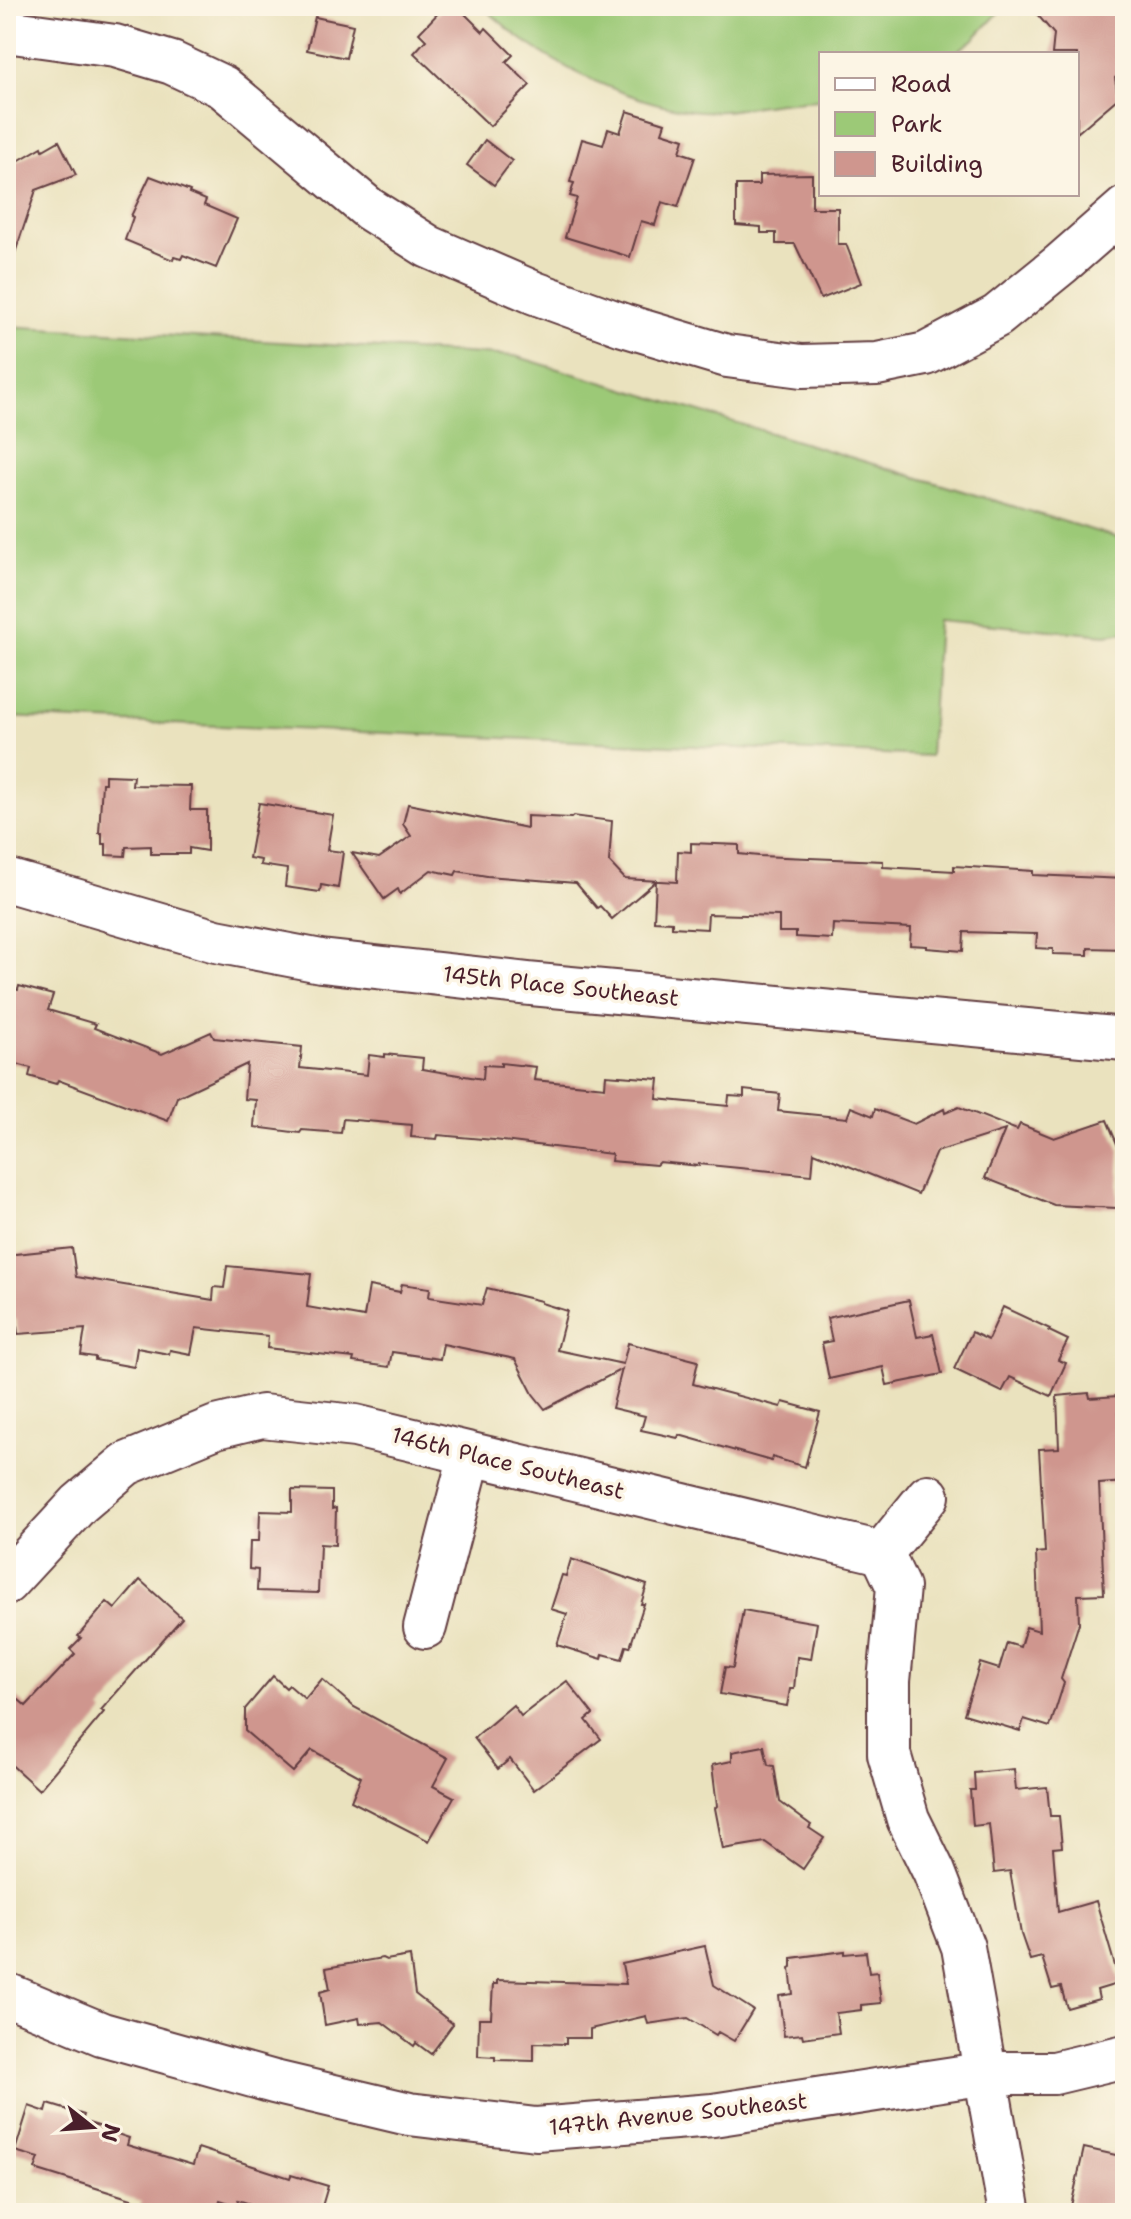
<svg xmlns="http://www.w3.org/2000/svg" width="1131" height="2219" viewBox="0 0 1131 2219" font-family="'Shantell Sans',sans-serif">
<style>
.green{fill:#9cc977;stroke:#737451;stroke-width:2}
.building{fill:#cf968e}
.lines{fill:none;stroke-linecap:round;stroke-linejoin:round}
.minor-casing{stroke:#623c41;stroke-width:46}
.minor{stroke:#fff;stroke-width:42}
.labels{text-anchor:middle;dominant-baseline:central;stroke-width:7;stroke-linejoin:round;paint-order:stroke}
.street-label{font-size:22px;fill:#4a1f2b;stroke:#fcf5e5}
</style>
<rect width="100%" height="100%" fill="#fcf5e5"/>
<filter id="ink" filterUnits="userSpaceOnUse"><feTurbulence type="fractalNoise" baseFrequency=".0125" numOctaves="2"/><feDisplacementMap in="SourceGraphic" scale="16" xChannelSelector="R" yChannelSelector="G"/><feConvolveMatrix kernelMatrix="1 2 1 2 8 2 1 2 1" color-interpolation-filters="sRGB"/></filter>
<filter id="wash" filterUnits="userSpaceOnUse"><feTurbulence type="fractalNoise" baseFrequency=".006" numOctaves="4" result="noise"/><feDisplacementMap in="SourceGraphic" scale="32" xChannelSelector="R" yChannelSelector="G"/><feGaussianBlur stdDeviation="1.8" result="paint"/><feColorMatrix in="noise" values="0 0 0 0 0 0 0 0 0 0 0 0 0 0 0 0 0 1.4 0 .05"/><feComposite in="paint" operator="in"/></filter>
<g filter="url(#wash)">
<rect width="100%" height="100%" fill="#eae2be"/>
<g class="green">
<path d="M482,6H1005L973,40L953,54H821V100C803,101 784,102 766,105C752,106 738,110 724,111C661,116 575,77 524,41C509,30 496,18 482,6Z"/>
<path d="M6,326L515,356L1125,540V632L1106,635L938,620L930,756L6,717Z"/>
</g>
<g id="blocks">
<g class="building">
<path d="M445,6H457L483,32L486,28L513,55L506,62L530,85L490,126L414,53L426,40L419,33Z"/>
<path d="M1030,6H1125V69L1115,78L1118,98L1077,133V54H1052L1054,34Z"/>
<path d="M315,17L353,25L346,58L307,50Z"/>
<path d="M627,111L665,123L662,132L684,139L680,152L695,157L678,207L662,202L655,225L641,221L630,257L565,237L577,198L570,196L574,183L570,182L582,139L603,145L608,129L620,133Z"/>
<path d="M485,140L512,161L494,185L467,165Z"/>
<path d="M59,141L76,175L36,190L11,265L6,264V168L42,147L43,150Z"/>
<path d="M812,174V208H838V244H846L861,283L821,299L795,244H776V233H761V227L736,225V185H759V175Z"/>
<path d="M150,176L190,191L189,193L206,200L204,205L237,219L216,268L183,255L181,259L174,257L173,260L125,240L133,217L131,216Z"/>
<path d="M105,775L133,776L132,785L191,786L190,810H207V851L189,848V854H151V846L126,847L125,856L106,855V844H102V833H99L102,783H105Z"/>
<path d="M259,803L333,815L327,850L343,852L338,888L321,885L320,892L285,887L287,869L260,865L261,860L249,858Z"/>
<path d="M408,804L527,828V816L571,818L573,816L612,821L609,862L625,879L677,882L678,851L691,852V843L739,845V854L759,856L883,861V867L954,871V866L1033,871V875L1125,879V949L1088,948V955L1053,954V949L1036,948L1037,934L964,932L963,951L927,948V946L910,945L911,928L833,924L832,939L796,937V932H779V916L708,914L707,929L672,927V922L654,921L656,881L612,919L600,906L597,908L576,883L487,876L457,871L455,875L431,870L400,894L398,889L384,899L352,853L379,858L411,836L403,824Z"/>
<path d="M19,986L53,995L48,1010L96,1024L94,1028L162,1054L211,1032L214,1038L302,1047L300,1068L367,1075L369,1055L385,1057V1054L423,1058L422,1069L483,1079L484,1065L501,1066V1063L536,1067L534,1080L605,1087L606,1075L659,1079L657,1099L728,1106L729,1096L744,1097V1090L780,1094L778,1111L847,1118L851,1107L873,1116L875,1109L914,1124L944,1109L945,1113L959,1107L1017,1130L1020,1124L1054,1138L1107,1120L1120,1151L1117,1208L1054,1205L985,1178L1005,1130L936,1152L918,1194L814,1152L812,1175L699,1164V1166L659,1162L656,1165L611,1161L612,1154L494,1140L438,1135L437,1139L411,1137L412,1125L343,1119L341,1133L302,1130L300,1133L254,1127L256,1100L244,1099L247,1064L177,1097L168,1121L58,1080L56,1084L29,1076L31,1068L6,1061V987L18,990Z"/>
<path d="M72,1248L76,1277L213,1300L214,1287L224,1288L227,1266L311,1274L307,1307L364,1317L369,1286L400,1292L402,1284L430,1288L429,1297L482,1305L487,1288L541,1301V1303L567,1311L557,1350L623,1364L628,1343L698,1361L693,1384L781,1407L783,1402L820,1412L805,1467L772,1457L771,1461L679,1435L678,1438L641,1430L645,1416L612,1408L622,1369L545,1409L533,1394L515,1359L443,1344L440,1359L392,1352L389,1367L353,1362L354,1358L267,1348L268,1336L196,1328L191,1354L170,1350L169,1354L137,1348L134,1367L95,1360V1357L81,1355L85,1329L18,1334L16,1319L6,1320V1255Z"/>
<path d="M909,1300L917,1337L933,1334L942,1374L887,1385L883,1367L829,1379L822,1343L832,1341L827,1318Z"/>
<path d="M1003,1307L1050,1329L1049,1331L1068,1340L1058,1360L1066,1363L1051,1396L1010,1377L1002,1392L954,1369L972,1332L988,1340Z"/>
<path d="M1089,1393L1090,1398L1118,1396L1120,1435L1124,1437L1125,1482L1099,1484L1104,1594L1078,1595L1079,1623L1061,1679L1064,1683L1050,1727L1024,1719L1020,1731L964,1714L980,1663L999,1669L1007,1643L1020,1647L1026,1627L1039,1631L1036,1553L1045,1552L1039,1449L1059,1448L1057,1396Z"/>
<path d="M292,1490L332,1491V1509L336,1508L335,1545L320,1544L318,1593L257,1591L258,1570L249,1569L250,1541H259L260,1511L292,1512Z"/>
<path d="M571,1559L647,1585L641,1604H644L630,1647L626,1646L622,1659L603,1654L602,1659L557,1645L567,1614L551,1609L562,1575L566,1576Z"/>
<path d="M140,1580L182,1618L101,1710L104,1712L39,1790L6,1760V1689L26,1706L75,1654L70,1649L81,1638L78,1636L107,1602L115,1609Z"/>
<path d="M743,1610L817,1623L811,1659L797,1657L794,1689H790L787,1706L720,1694L725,1667L733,1668Z"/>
<path d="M273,1676L286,1688L289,1685L305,1699L322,1679L354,1707L448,1758L433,1786L454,1797L429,1841L351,1801L361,1777L312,1750L293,1772L245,1731V1709Z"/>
<path d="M567,1681L593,1714L586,1720L601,1739L534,1790L510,1759L498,1769L474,1738L513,1705L521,1716Z"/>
<path d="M764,1746L768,1765L774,1766L780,1802L811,1825L809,1828L824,1838L803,1869L765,1842L723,1849L715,1808L717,1806L712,1765L732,1761V1752Z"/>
<path d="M1014,1769L1016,1790L1047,1787L1050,1816H1059L1062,1847L1053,1848L1058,1912L1096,1901L1120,1983L1097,1990L1099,1999L1067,2008L1061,1987L1052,1989L1042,1957L1030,1960L1021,1934L1010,1871L994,1873L989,1824L973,1826L970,1790H975L974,1773Z"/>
<path d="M705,1946L714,1985L753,2010L734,2041L718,2032L716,2035L688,2018L648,2024L646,2016L590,2029V2038H566V2044L534,2043V2061L495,2060V2057L478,2056L479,2018H491L493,1984H497V1980L626,1984L622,1964Z"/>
<path d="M845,1951V1954L866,1952L869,1973L877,1972L881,2003L861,2005V2010L836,2013L839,2033L803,2038L802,2034L784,2036L779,1996L793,1994L790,1968L792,1967V1958Z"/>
<path d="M410,1956L415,1994L453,2024L431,2054L416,2043L414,2046L382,2022L360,2024L359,2018L325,2025L320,1992L330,1989L326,1968L382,1958L386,1960Z"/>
<path d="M48,2104L84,2115L82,2121L112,2130L111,2132L129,2138L127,2145L193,2165L198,2148L290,2178L291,2175L328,2186L320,2213H278L238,2200L236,2205L220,2200L216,2213H138L141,2202L35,2169L39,2158L15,2151L29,2106L46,2112Z"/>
<path d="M1084,2148L1125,2157V2213H1083L1084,2209L1071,2206Z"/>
</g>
</g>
</g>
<g filter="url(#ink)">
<use href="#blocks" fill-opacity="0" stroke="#623c41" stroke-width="2"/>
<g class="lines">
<g class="minor-casing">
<g id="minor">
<path d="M6,31L115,46L172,63L223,87L369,209L429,247L535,293L623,325L727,356L802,366L877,364L926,354L997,316L1061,264L1125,208"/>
<path d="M6,880L216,941L321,961L529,984L1125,1039"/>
<path d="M882,1553L898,1587L889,1681V1754L908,1819L934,1872L963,1947L1010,2213"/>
<path d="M882,1553L928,1496"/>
<path d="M6,1583L79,1504L126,1464L216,1427L262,1416L355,1426L882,1553"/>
<path d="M425,1627L470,1455"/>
<path d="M6,1994L102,2034L274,2082L409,2114L536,2129L713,2115L987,2073H1054L1125,2056"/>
</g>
</g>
<use href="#minor" class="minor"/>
</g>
</g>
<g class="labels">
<g class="street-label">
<text transform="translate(561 986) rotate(6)">145th Place Southeast</text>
<text transform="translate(508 1463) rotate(14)">146th Place Southeast</text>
<text transform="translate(678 2114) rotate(-6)">147th Avenue Southeast</text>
</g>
</g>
<rect width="1131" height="2219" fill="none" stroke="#fcf5e5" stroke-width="32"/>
<rect x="819" y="52" width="260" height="144" fill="#fcf5e5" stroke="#b59f9b" stroke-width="2"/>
<rect x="835" y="78" width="40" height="12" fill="#ffffff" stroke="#b59f9b" stroke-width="2"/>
<text x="891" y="92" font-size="24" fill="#4a1f2b">Road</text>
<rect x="835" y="112" width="40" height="24" fill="#9cc977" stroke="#b59f9b" stroke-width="2"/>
<text x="891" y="132" font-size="24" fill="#4a1f2b">Park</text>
<rect x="835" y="152" width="40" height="24" fill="#cf968e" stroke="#b59f9b" stroke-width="2"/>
<text x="891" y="172" font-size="24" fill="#4a1f2b">Building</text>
<g transform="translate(92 2127) rotate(107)" stroke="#fcf5e5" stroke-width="6" paint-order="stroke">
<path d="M0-6L14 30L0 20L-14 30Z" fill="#4a1f2b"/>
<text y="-12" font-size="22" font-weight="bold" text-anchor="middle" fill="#4a1f2b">N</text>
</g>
</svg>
